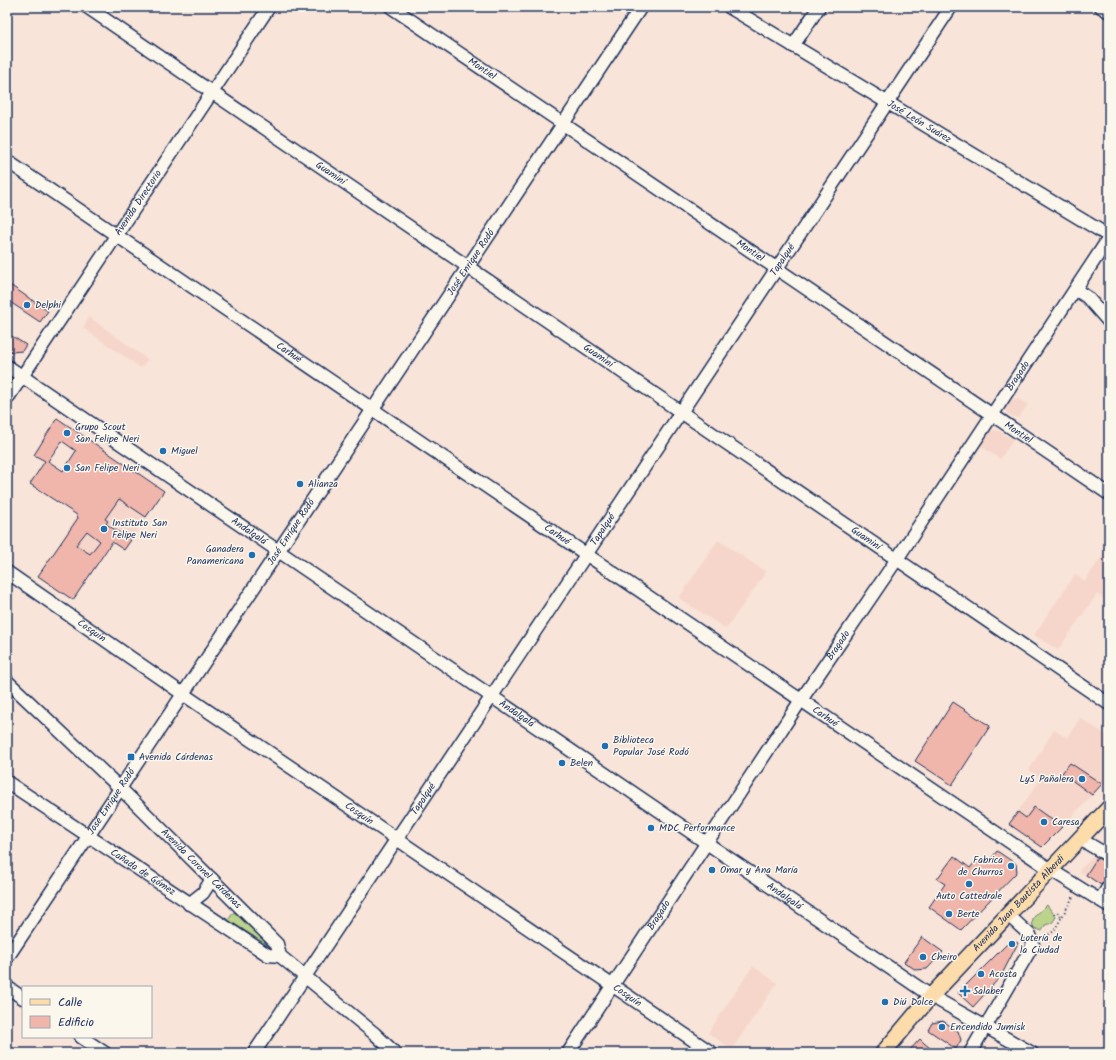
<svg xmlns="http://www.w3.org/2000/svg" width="1116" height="1060" viewBox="0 0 1116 1060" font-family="Kalam,sans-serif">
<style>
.built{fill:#f6d6ca}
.green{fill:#bbd38a;stroke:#6b8174}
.building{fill:#f0b6ab;stroke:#1b2f5e;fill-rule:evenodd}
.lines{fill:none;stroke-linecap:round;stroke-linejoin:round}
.minor-casing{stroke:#1b2f5e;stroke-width:15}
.major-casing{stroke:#1b2f5e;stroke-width:18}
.path{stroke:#1b2f5e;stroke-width:2;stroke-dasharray:1 3;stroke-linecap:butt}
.minor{stroke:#fbf7ec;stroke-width:12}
.major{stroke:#fddcac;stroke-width:15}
.poi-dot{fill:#1f6fb2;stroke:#fbf7ec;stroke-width:1.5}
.labels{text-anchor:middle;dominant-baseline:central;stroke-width:3;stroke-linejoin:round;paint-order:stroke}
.street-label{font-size:10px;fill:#1b2f5e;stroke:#fbf7ec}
.poi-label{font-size:10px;fill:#1b2f5e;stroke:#fbf7ec;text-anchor:start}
</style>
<rect width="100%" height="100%" fill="#f8e4d8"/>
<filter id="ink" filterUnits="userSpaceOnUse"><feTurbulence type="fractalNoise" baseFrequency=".025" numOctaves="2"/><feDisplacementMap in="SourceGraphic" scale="8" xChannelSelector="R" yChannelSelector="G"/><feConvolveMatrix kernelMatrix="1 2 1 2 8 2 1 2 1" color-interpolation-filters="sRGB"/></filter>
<g filter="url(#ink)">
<g class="built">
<path d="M89,317L151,362L147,360L141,368L83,328Z"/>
<path d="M1018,399L1028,405L1018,418L1007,414L1005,406L1006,401Z"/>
<path d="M995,430L999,431L1013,440L1000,459L979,445L986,433Z"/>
<path d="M115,458L164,491L124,550L112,542L73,600L38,576Z"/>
<path d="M718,540L766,572L726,629L679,598Z"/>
<path d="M1109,546V602L1097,594L1058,650L1034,635L1075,574L1085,581Z"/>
<path d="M1080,718L1109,737V778L1042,847L1009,824L1041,779L1029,770L1054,730L1067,738Z"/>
<path d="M1109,840V889L1079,871Z"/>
<path d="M753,966L777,983L732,1049L708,1033Z"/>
</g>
<g class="green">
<path d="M1047,905L1056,917L1052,923L1045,925L1042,931L1034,928L1032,923L1034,917Z"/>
<path d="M234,912L271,947L272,948L228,920Z"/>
</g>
<g class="building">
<path d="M7,283L48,311L40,322L7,300Z"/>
<path d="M7,333L26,345L22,351L12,352L7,349Z"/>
<path d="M57,418L164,491L146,517L119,499L105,519L108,521L106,524L131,540L124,550L112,542L73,600L38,576L78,518L77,515L30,484L45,461L34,455ZM62,441L76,451L63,471L48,461ZM87,531L100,541L90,554L76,545Z"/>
<path d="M953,702L990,726L952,785L915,761Z"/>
<path d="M1070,763L1102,784L1092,795L1062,773Z"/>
<path d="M1034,807L1062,827L1042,847L1009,824L1018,812L1026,818Z"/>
<path d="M997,851L1016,864L1017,872L961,930L929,907L945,884L937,879L954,856L970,868L979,857L988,863Z"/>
<path d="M1097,858L1109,863V879L1105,880L1101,885L1086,875Z"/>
<path d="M922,937L943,952L927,969L916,970L904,962Z"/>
<path d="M1011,940L1018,943L1001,976L973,1007L958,993Z"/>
<path d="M943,1021L958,1031L961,1040L956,1049L928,1030L932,1023Z"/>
<path d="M920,1039L924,1043L936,1053H907Z"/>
</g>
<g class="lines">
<g class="minor-casing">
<g id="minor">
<path id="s1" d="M87,7L1109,704"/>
<path id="s2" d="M391,7L1109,494"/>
<path id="s3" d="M729,7L1109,236"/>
<path d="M1101,7L1109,12"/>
<path d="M793,46L819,7"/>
<path id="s4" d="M7,161L1051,870L1109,906"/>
<path d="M1076,290L1087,297L1109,322"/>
<path id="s5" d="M7,366L931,996L1032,1053"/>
<path id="s6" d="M7,399L269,7"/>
<path id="s7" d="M7,572L183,694L712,1053"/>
<path id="s8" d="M7,681L121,789L277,944L280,956L375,1034L395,1053"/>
<path id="s9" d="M7,782L268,955L280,956"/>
<path d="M1080,839L1109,856"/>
<path d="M1100,900L1109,886"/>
<path d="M189,904L203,893L212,879"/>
<path id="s10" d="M7,958L641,7"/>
<path d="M7,987L23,998"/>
<path d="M81,1037L105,1053"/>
<path id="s11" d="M254,1053L951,7"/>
<path id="s12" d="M568,1053L801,700L897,559L1109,238"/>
<path d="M970,1053L1033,945L1030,935L1008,915"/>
</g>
</g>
<g class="major-casing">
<g id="major">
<path id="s13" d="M883,1053L931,996L1109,808"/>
</g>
</g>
<g class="path">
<path d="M1054,914L1057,912L1061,916"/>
<path d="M1042,939L1054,931L1073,897"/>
</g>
<use href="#minor" class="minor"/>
<use href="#major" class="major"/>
</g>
</g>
<g class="poi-dot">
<circle cx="27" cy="305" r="4"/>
<circle cx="67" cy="433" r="4"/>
<circle cx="163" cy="451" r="4"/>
<circle cx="67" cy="468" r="4"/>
<circle cx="300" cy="484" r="4"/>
<circle cx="104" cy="529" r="4"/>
<circle cx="252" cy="555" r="4"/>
<circle cx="605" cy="746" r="4"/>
<rect x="127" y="753" width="8" height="8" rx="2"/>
<circle cx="562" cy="763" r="4"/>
<circle cx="1082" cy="779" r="4"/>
<circle cx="1044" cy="822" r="4"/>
<circle cx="651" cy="828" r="4"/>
<circle cx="1011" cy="866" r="4"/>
<circle cx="712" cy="870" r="4"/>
<circle cx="969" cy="884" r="4"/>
<circle cx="949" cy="914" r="4"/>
<circle cx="1012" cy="944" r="4"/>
<circle cx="923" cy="957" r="4"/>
<circle cx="981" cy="974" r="4"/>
<path d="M963 985h4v4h4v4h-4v4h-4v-4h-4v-4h4z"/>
<circle cx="885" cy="1002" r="4"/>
<circle cx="942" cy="1027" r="4"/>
</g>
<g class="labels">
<g class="street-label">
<text stroke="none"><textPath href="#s2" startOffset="110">Montiel</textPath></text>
<text stroke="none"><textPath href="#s3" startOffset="222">José León Suárez</textPath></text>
<text stroke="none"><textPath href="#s1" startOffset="295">Guaminí</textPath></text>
<text stroke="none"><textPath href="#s6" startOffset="236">Avenida Directorio</textPath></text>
<text stroke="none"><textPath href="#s2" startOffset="434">Montiel</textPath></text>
<text stroke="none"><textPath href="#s11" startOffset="953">Tapalqué</textPath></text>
<text stroke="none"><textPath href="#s10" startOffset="836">José Enrique Rodó</textPath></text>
<text stroke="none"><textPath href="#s4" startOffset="341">Carhué</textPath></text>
<text stroke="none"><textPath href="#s1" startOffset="619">Guaminí</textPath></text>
<text stroke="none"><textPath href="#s12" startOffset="813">Bragado</textPath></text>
<text stroke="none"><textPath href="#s2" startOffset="758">Montiel</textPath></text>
<text stroke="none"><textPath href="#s11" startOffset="629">Tapalqué</textPath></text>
<text stroke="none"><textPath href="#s5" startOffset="293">Andalgalá</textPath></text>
<text stroke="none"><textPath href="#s10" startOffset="512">José Enrique Rodó</textPath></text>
<text stroke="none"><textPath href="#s4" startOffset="665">Carhué</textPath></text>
<text stroke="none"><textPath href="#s1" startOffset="943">Guaminí</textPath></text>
<text stroke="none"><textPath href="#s7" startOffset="103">Cosquín</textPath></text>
<text stroke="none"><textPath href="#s12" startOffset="489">Bragado</textPath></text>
<text stroke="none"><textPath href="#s5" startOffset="617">Andalgalá</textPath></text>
<text stroke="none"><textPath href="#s4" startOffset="989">Carhué</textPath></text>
<text stroke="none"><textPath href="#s11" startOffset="305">Tapalqué</textPath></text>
<text stroke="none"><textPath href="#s10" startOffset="188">José Enrique Rodó</textPath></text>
<text stroke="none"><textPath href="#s7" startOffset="427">Cosquín</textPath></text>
<text stroke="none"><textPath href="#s8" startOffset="270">Avenida Coronel Cárdenas</textPath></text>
<text stroke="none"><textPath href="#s9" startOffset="163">Cañada de Gómez</textPath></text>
<text stroke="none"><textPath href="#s5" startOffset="941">Andalgalá</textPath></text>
<text stroke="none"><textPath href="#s13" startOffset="202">Avenida Juan Bautista Alberdi</textPath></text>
<text stroke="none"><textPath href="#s12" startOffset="165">Bragado</textPath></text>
<text stroke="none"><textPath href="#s7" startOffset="751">Cosquín</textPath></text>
</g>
<g class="poi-label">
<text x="35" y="305">Delphi</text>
<text x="75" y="427">Grupo Scout<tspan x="75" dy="12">San Felipe Neri</tspan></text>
<text x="171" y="451">Miguel</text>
<text x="75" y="468">San Felipe Neri</text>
<text x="308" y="484">Alianza</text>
<text x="112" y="523">Instituto San<tspan x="112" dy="12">Felipe Neri</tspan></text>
<text x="244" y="549" text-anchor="end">Ganadera<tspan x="244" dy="12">Panamericana</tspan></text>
<text x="613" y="740">Biblioteca<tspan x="613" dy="12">Popular José Rodó</tspan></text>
<text x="139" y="757">Avenida Cárdenas</text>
<text x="570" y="763">Belen</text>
<text x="1074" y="779" text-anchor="end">LyS Pañalera</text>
<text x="1052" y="822">Caresa</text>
<text x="659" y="828">MDC Performance</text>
<text x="1003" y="860" text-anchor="end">Fabrica<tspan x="1003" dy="12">de Churros</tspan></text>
<text x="720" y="870">Omar y Ana María</text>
<text x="969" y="896" text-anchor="middle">Auto Cattedrale</text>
<text x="957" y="914">Berte</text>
<text x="1020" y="938">Lotería de<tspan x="1020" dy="12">la Ciudad</tspan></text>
<text x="931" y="957">Cheiro</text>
<text x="989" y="974">Acosta</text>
<text x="973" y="991">Salaber</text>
<text x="893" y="1002">Diú Dolce</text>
<text x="950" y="1027">Encendido Jumisk</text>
</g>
</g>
<rect width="1116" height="1060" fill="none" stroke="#fbf7ec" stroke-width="24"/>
<rect x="12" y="12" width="1092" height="1036" fill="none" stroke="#1b2f5e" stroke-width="1.5" filter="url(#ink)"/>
<rect x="22" y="986" width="130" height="52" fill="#fbf7ec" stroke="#a1a7b3"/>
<rect x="30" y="999" width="20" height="6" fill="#fddcac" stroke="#a1a7b3"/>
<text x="58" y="1006" font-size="12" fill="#1b2f5e">Calle</text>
<rect x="30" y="1016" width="20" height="12" fill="#f0b6ab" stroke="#a1a7b3"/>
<text x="58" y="1026" font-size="12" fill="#1b2f5e">Edificio</text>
</svg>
